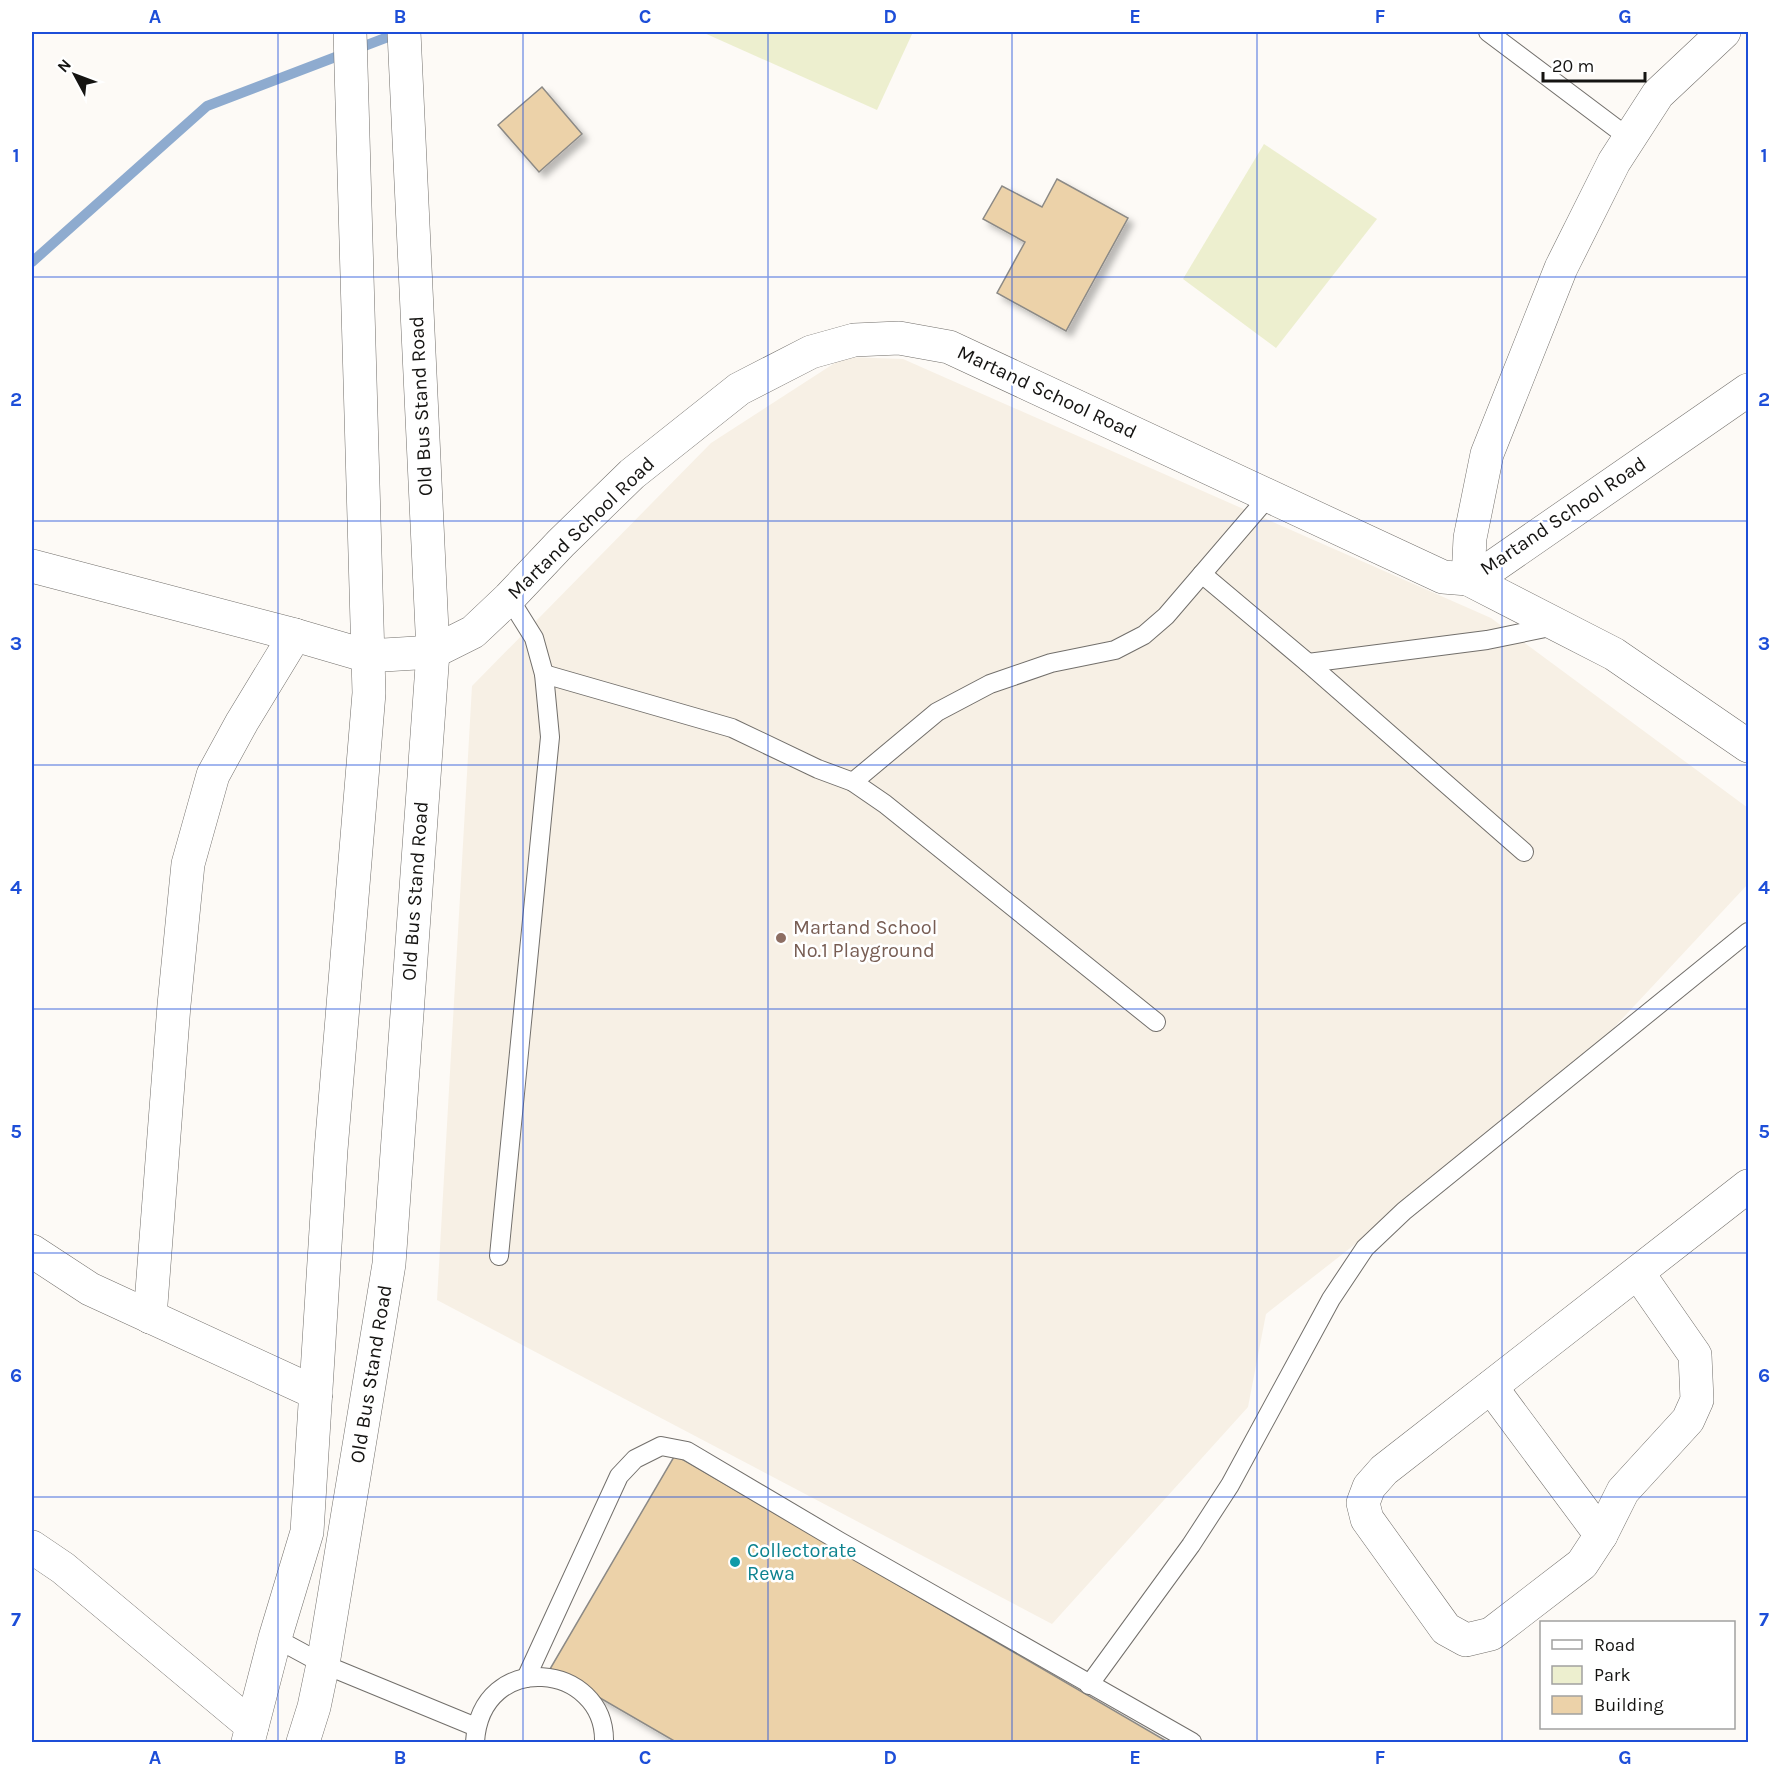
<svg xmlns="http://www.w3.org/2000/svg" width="1780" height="1774" viewBox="0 0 1780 1774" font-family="Karla,sans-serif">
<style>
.built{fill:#f7f0e5}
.green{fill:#edefcf}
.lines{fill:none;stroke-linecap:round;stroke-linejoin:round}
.stream{stroke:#8eabcf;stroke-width:10}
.building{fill:#ecd2a9;stroke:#8c8a86;stroke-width:1.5;filter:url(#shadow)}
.lane-casing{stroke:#726f6b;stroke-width:20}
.street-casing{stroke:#726f6b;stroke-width:34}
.primary-casing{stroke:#726f6b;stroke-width:34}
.lane{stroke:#fff;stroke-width:18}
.street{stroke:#fff;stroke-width:33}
.primary{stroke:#fff;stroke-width:33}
.grid{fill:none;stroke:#1d4ed8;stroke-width:1.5;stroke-opacity:0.55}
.education-dot{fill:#8d6e63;stroke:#fff;stroke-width:2}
.culture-dot{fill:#0f9aa8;stroke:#fff;stroke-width:2}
.labels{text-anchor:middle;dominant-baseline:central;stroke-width:5;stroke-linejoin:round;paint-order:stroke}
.street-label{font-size:20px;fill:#151412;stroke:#fff}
.education-label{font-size:20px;fill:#785e54;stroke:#fff;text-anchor:start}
.culture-label{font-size:20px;fill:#0d838f;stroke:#fff;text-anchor:start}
.neatline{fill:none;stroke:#1d4ed8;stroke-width:2}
.grid-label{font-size:20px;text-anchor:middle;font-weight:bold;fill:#1d4ed8}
</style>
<defs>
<filter id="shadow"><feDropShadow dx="5.5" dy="5.5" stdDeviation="3" flood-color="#0004"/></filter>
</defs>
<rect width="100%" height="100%" fill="#fdfaf6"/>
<path class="built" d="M844,357L903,359L1491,618L1748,808V884L1566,1079L1266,1314L1248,1407L1052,1624L437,1300L472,686L711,443Z"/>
<g class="green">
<path d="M702,32H913L877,110Z"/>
<path d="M1264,144L1377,219L1276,348L1183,279Z"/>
</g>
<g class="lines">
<path class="stream" d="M32,262L207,106L401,32"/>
</g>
<g class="building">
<path d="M542,87L582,134L539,172L498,125Z"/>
<path d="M1057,179L1128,218L1066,331L997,293L1025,242L983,219L1002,186L1042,207Z"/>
<path d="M675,1455L1168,1742H676L550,1669Z"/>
</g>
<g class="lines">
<g class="lane-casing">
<g id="lane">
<path d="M1488,32L1629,138"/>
<path d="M1202,574L1308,663L1524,852"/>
<path d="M1308,663L1487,640L1555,626"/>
<path d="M544,674L732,728L818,769L853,782L885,804L1156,1022"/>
<path d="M853,782L937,712L990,684L1051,663L1115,650L1144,635L1166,616L1269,496"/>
<path d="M499,1256L550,737L544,674L534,638L509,598"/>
<path d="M275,1638L323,1664L476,1727"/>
<path d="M526,1678L619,1476L635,1459L661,1446L687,1451L839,1541L1192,1742"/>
<path d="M1089,1685L1191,1545L1230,1485L1331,1299L1365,1248L1404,1211L1748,932"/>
<path d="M475,1742C481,1648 606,1663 604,1742"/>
</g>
</g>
<g class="street-casing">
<g id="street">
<path d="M1724,32L1658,94L1614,162L1561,268L1487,454L1470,538L1468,579L1614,654L1748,746"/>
<path d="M32,566L295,635L367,656L433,652L473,632L509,598L561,543L632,474L739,389L811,352L854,340L899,338L949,347L1443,577L1468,579L1491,568L1748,390"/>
<path d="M32,1251L90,1289L316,1393"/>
<path d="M1638,1273L1695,1355L1697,1400L1688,1420L1623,1491L1601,1535L1582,1564L1491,1634L1466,1640L1446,1629L1367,1519L1363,1503L1369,1487L1384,1470L1748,1186"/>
<path d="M150,1317L174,1005L188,864L213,775L242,722L295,635"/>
<path d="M1491,1387L1601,1535"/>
<path d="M32,1547L63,1568L252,1726"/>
</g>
</g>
<g class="primary-casing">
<g id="primary">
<path d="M248,1742L275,1638L307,1532L331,1150L369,693L350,32"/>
<path d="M303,1742L314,1707L323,1664L389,1264L433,652L404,32"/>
</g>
</g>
<use href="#lane" class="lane"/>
<use href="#street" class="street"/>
<use href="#primary" class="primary"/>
</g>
<path class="grid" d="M278,32V1742M523,32V1742M768,32V1742M1012,32V1742M1257,32V1742M1502,32V1742M32,277H1748M32,521H1748M32,765H1748M32,1009H1748M32,1253H1748M32,1497H1748"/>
<circle class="education-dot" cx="781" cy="938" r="6"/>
<circle class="culture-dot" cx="735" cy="1562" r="6"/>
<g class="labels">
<g class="street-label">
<text transform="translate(1047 392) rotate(25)">Martand School Road</text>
<text transform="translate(421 406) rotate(-93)">Old Bus Stand Road</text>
<text transform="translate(1563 516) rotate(-34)">Martand School Road</text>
<text transform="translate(581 528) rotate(-44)">Martand School Road</text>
<text transform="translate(415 891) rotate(-86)">Old Bus Stand Road</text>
<text transform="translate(371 1374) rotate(-81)">Old Bus Stand Road</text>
</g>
<g class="education-label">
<text x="793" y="927">Martand School<tspan x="793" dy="23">No.1 Playground</tspan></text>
</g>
<g class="culture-label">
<text x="747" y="1550">Collectorate<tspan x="747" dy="23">Rewa</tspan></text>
</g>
</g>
<rect width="1780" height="1774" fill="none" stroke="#ffffff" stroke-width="66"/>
<rect x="1540" y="1621" width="195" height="108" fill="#ffffff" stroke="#a1a1a0" stroke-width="1.5"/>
<rect x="1552" y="1640" width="30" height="9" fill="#ffffff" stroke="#a1a1a0" stroke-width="1.5"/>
<text x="1594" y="1651" font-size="18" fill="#151412">Road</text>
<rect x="1552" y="1666" width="30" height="18" fill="#edefcf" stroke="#a1a1a0" stroke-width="1.5"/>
<text x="1594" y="1681" font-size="18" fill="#151412">Park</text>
<rect x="1552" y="1696" width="30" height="18" fill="#ecd2a9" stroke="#a1a1a0" stroke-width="1.5"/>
<text x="1594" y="1711" font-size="18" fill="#151412">Building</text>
<g transform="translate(75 75) rotate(311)" stroke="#ffffff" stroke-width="4.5" paint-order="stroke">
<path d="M0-4.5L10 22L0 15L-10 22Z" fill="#151412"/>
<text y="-9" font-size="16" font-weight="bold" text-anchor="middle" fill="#151412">N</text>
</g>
<path d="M1543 72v9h102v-9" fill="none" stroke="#151412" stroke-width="3"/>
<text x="1552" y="72" font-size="18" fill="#151412" stroke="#ffffff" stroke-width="4.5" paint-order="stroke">20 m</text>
<rect x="33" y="33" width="1714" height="1708" class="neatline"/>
<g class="grid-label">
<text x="155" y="23">A</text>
<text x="400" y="23">B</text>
<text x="645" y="23">C</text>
<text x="890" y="23">D</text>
<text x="1135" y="23">E</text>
<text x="1380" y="23">F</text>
<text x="1625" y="23">G</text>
<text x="16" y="162">1</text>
<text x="1764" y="162">1</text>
<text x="16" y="406">2</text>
<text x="1764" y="406">2</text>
<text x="16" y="650">3</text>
<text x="1764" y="650">3</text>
<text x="16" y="894">4</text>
<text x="1764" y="894">4</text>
<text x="16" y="1138">5</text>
<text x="1764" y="1138">5</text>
<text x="16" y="1382">6</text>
<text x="1764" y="1382">6</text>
<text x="16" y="1626">7</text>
<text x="1764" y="1626">7</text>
<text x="155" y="1764">A</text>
<text x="400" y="1764">B</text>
<text x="645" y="1764">C</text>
<text x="890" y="1764">D</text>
<text x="1135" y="1764">E</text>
<text x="1380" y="1764">F</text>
<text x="1625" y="1764">G</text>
</g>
</svg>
